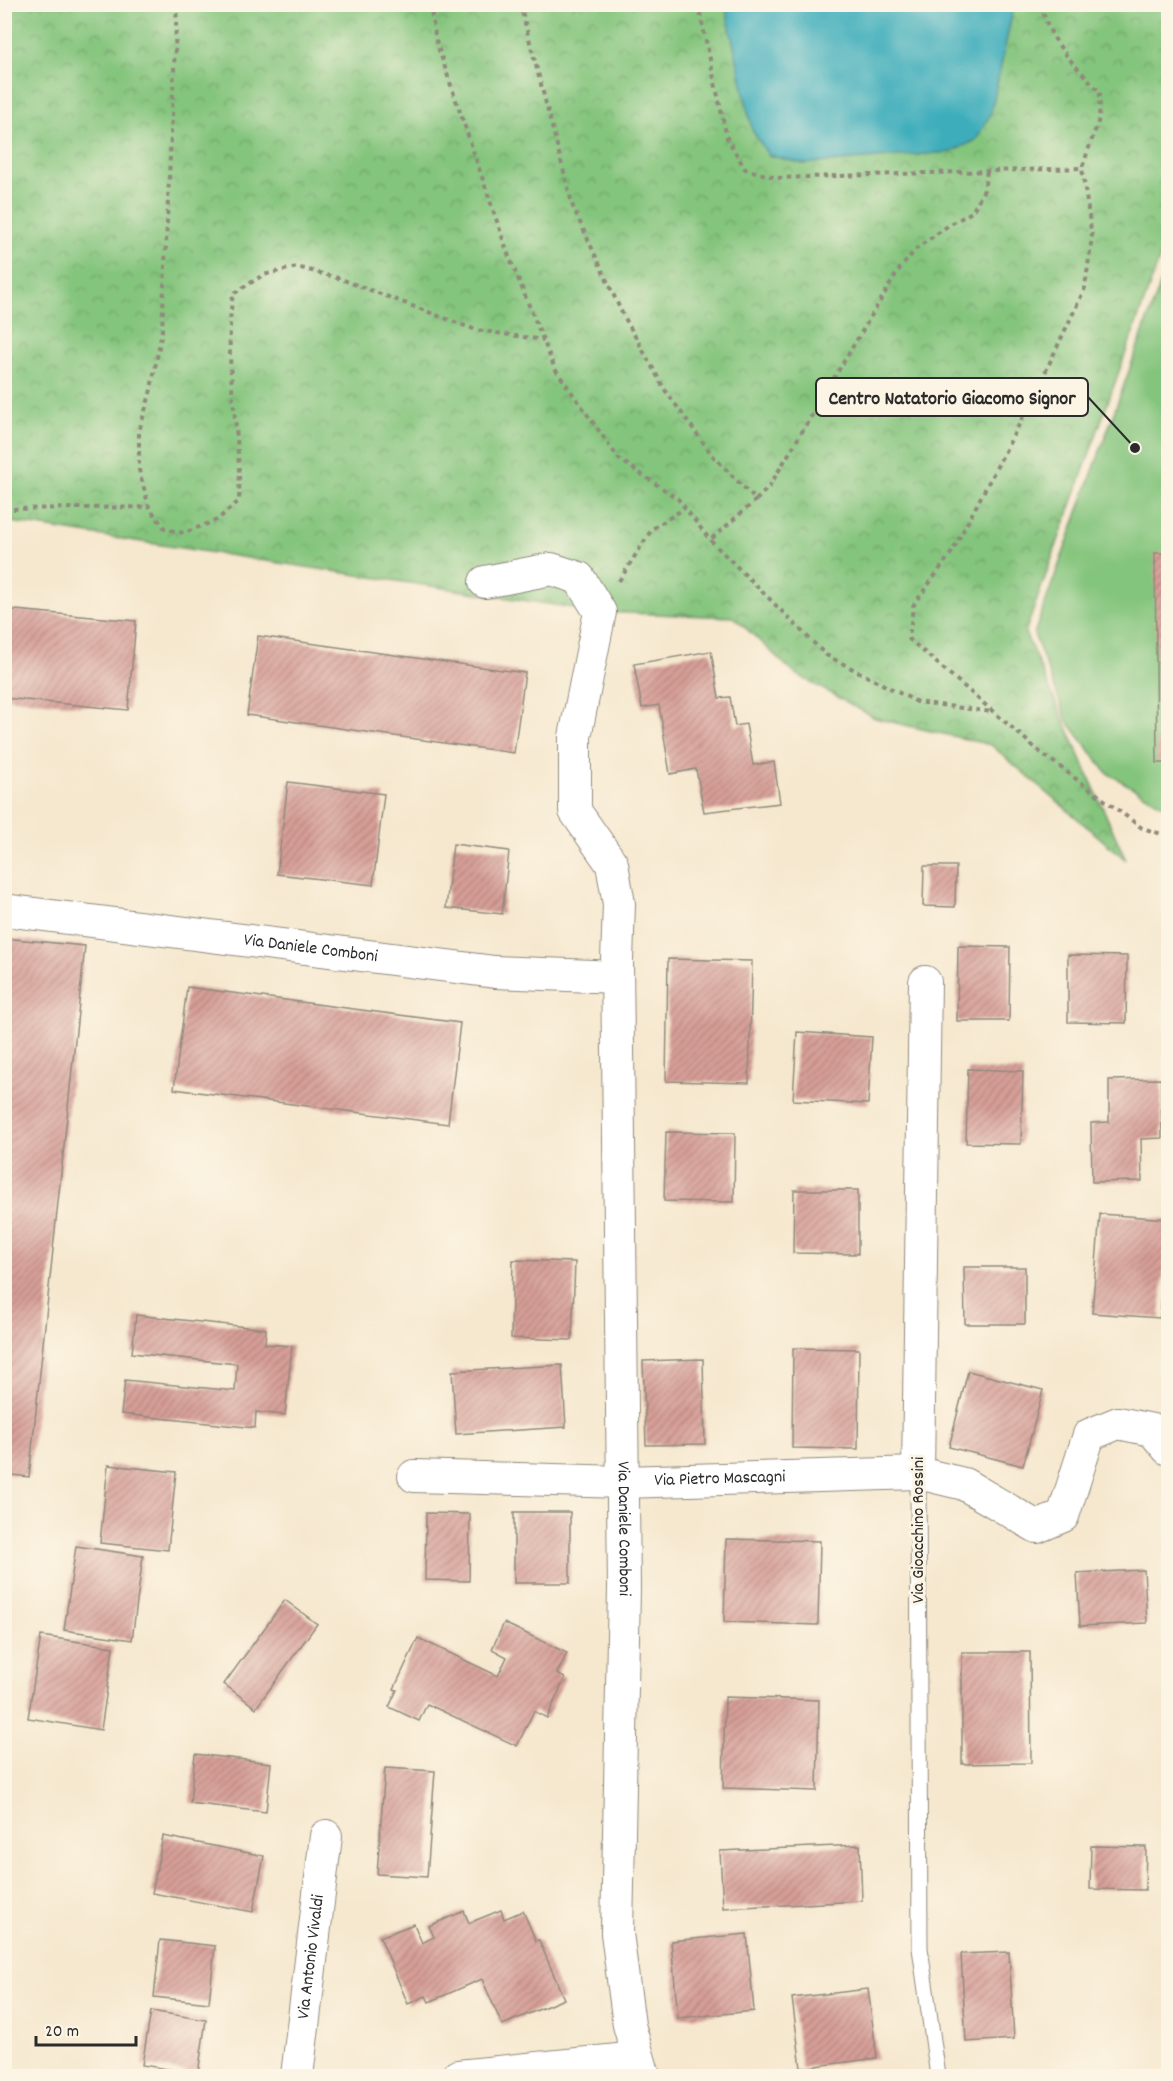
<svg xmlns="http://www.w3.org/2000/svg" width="1173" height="2081" viewBox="0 0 1173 2081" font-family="Dekko,sans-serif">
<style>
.grass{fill:#84c57d;stroke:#587854;stroke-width:1.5}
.park{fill:url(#park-crowns);stroke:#587854;stroke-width:1.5}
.water{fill:#3eadbb;stroke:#346c73;stroke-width:1.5}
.building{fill:url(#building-hatch)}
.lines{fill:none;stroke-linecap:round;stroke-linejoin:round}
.lane-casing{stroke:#908a7d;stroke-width:17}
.street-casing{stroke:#908a7d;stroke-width:34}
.path{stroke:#908a7d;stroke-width:4;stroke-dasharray:4.5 4.5;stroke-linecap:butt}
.lane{stroke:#fff;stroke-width:15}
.street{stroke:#fff;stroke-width:32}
.labels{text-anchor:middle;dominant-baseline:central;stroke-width:6;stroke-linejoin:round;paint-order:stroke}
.street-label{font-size:18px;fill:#2b2b2b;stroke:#fcf5e5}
.leader{fill:none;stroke:#2b2b2b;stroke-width:2}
.callout-dot{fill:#2b2b2b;stroke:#fcf5e5;stroke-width:2}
.callout{fill:#fcf5e5;stroke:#2b2b2b;stroke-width:2}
.callout-label{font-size:20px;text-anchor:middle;font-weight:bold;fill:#2b2b2b}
</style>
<defs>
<pattern id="park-crowns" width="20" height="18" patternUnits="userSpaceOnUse" patternTransform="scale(1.5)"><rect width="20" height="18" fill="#84c57d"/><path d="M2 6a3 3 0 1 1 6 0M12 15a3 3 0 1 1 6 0" fill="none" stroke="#6ca067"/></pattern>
<pattern id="building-hatch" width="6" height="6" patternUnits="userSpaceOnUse" patternTransform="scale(1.5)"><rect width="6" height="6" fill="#d79f98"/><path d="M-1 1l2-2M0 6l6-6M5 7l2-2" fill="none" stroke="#af827c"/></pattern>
</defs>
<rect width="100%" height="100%" fill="#fcf5e5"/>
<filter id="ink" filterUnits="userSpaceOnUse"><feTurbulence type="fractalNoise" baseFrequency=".0167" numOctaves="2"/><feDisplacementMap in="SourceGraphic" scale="12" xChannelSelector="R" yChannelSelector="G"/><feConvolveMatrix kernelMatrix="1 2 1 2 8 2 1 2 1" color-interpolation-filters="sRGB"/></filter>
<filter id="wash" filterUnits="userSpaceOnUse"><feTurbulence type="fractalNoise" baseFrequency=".008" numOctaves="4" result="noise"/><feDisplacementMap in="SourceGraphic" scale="24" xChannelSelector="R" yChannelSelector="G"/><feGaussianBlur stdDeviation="1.35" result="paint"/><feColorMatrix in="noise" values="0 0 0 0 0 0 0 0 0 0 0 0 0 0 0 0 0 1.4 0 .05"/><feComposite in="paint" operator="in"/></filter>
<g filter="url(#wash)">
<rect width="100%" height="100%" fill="#f6e8cf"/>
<path class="grass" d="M1168,263V808L1107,773L1067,721L1034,634Z"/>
<path class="park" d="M4,5H1168V235L1025,633L1126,860L991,745L875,718L794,673L734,617L600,612L5,521Z"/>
<path class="water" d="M725,5V4L1014,5L991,113L976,140L951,152L804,164L768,155L752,130Z"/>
<g id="blocks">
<g class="building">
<path d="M1155,553H1168V763H1157Z"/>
<path d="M4,609L136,621L128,710L4,698Z"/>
<path d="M258,636L525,673L514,753L247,715Z"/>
<path d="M711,651L719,698L730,697L735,726L746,724L753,765L774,762L780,803L704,812L696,769L670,774L659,705L642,708L634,664Z"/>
<path d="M288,782L384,794L373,885L277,874Z"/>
<path d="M453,844L509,851L502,914L446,908Z"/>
<path d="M924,866H956L955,907L923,906Z"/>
<path d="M4,938L85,946L29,1477L4,1474Z"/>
<path d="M958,946L1010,947L1009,1021H957Z"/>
<path d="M1068,955L1127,956L1126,1023L1068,1022Z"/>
<path d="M668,959L752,961L749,1083L666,1081Z"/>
<path d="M187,987L460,1023L448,1124L174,1089Z"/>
<path d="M797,1032L872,1037L868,1104L793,1100Z"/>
<path d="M968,1069L1023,1071L1021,1144L966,1143Z"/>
<path d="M1161,1079L1162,1138L1141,1139L1142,1181L1092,1182L1091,1123L1109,1122V1080Z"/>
<path d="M666,1132L735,1133L734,1202L664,1201Z"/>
<path d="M794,1190H858V1254L793,1253Z"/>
<path d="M1100,1214L1168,1219L1160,1318L1092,1313Z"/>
<path d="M513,1260L575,1262L572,1340L511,1338Z"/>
<path d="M964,1267H1025V1324H965Z"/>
<path d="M136,1315L266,1329L265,1344L292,1346L285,1415L256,1412L255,1428L121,1414L125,1380L235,1391L237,1364L132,1353Z"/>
<path d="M793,1348L859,1349L858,1449L792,1448Z"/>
<path d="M703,1359L705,1444L646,1445L643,1361Z"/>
<path d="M562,1365L566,1427L456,1434L452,1371Z"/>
<path d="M968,1371L1043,1390L1023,1466L949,1447Z"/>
<path d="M108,1465L176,1472L168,1550L100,1543Z"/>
<rect x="514" y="1512" width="56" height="71"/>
<path d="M426,1513L470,1514L469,1581L425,1580Z"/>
<path d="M726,1539L820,1541L818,1625L724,1622Z"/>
<path d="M76,1546L143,1556L132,1640L64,1630Z"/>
<path d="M1144,1570L1147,1623L1080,1626L1077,1573Z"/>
<path d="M285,1600L317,1624L256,1708L224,1684Z"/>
<path d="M504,1623L567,1653L557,1674L565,1678L547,1718L534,1711L517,1746L427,1704L419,1721L389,1707L397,1690L394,1689L418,1638L498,1676L507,1657L492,1649Z"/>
<path d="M41,1636L113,1647L101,1730L28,1718Z"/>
<path d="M962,1652H1030L1031,1763L962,1764Z"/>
<path d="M725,1697L819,1700L817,1791L723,1788Z"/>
<path d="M195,1754L271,1763L266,1812L190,1803Z"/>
<path d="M385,1768L435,1771L427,1877L377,1874Z"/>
<path d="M163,1836L264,1856L253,1912L152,1893Z"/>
<path d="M860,1845L862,1901L723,1908L720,1851Z"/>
<path d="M1091,1846L1146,1847L1145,1890L1090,1889Z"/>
<path d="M501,1910L504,1919L523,1911L536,1941L539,1940L564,1999L502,2025L482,1979L429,2002L426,1996L408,2004L380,1937L414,1924L422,1943L434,1937L429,1926L464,1911L469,1923Z"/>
<path d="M747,1934L754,2011L678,2018L671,1941Z"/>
<path d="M160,1940L215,1946L209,2003L154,1997Z"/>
<path d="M1009,1952L1014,2039L966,2042L961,1954Z"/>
<path d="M868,1989L877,2058L801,2068L792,1998Z"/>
<path d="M151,2011L206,2020L198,2074L142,2065Z"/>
</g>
</g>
</g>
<g filter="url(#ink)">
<use href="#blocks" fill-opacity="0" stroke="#908a7d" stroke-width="1.5"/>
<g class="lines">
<g class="lane-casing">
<path id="lane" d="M918,1473L920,1948L938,2076"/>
</g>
<g class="street-casing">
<g id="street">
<path id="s1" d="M485,582L551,569L579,578L600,612L575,737V811L612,864L619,904L617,960L624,1588L617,1933L629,2025L644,2076"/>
<path id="s2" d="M4,910L495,972L617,977"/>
<path d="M918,1473L925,982"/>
<path id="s3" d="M414,1476L623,1482L918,1473L964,1484L1037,1527L1063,1516L1089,1435L1118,1423L1152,1430L1168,1449"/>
<path id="s4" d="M297,2076L326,1836"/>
<path d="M458,2076L638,2058"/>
</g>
</g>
<g class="path">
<path d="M177,4L162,331L150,394L139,431V470L149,507L165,529L184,533L217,520L239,501C242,432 222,363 233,294L263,275L297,267L338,278L476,330L544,340"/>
<path d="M430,4L436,41L508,254L555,369L619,459L678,499L710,540L826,655L917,702L992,712"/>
<path d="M520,4L573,207L621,311L665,390L713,456L756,500L710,540"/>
<path d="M698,4L727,138L745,169L777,178L1082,168"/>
<path d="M1042,4C1046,40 1077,67 1100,92L1099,119L1082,168L1092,237L1085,288L1034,396L952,552L913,606L909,639L1040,752L1142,828L1168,836"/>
<path d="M756,500L769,487L898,271L917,248L949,225L972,212L984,190L987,171"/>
<path d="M4,509L149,507"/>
<path d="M619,581L652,529L685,508"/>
</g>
<use href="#lane" class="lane"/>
<use href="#street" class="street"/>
</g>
</g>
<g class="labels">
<g class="street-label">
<text stroke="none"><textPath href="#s2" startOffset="309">Via Daniele Comboni</textPath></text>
<text stroke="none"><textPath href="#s3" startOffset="306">Via Pietro Mascagni</textPath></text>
<text stroke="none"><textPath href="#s1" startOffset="1068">Via Daniele Comboni</textPath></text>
<text transform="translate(919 1530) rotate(-90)">Via Gioacchino Rossini</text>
<text stroke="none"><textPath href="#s4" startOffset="120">Via Antonio Vivaldi</textPath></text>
</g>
</g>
<path class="leader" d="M1135 448L1088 397"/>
<circle class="callout-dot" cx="1135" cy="448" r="6"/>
<rect class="callout" x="816" y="378" width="272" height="38" rx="6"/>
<g class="callout-label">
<text x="952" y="404">Centro Natatorio Giacomo Signor</text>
</g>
<rect width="1173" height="2081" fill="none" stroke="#fcf5e5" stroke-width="24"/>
<path d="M36 2036v9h100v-9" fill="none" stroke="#2b2b2b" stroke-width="3"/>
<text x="45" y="2036" font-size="18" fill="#2b2b2b" stroke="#fcf5e5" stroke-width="4.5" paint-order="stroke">20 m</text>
</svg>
